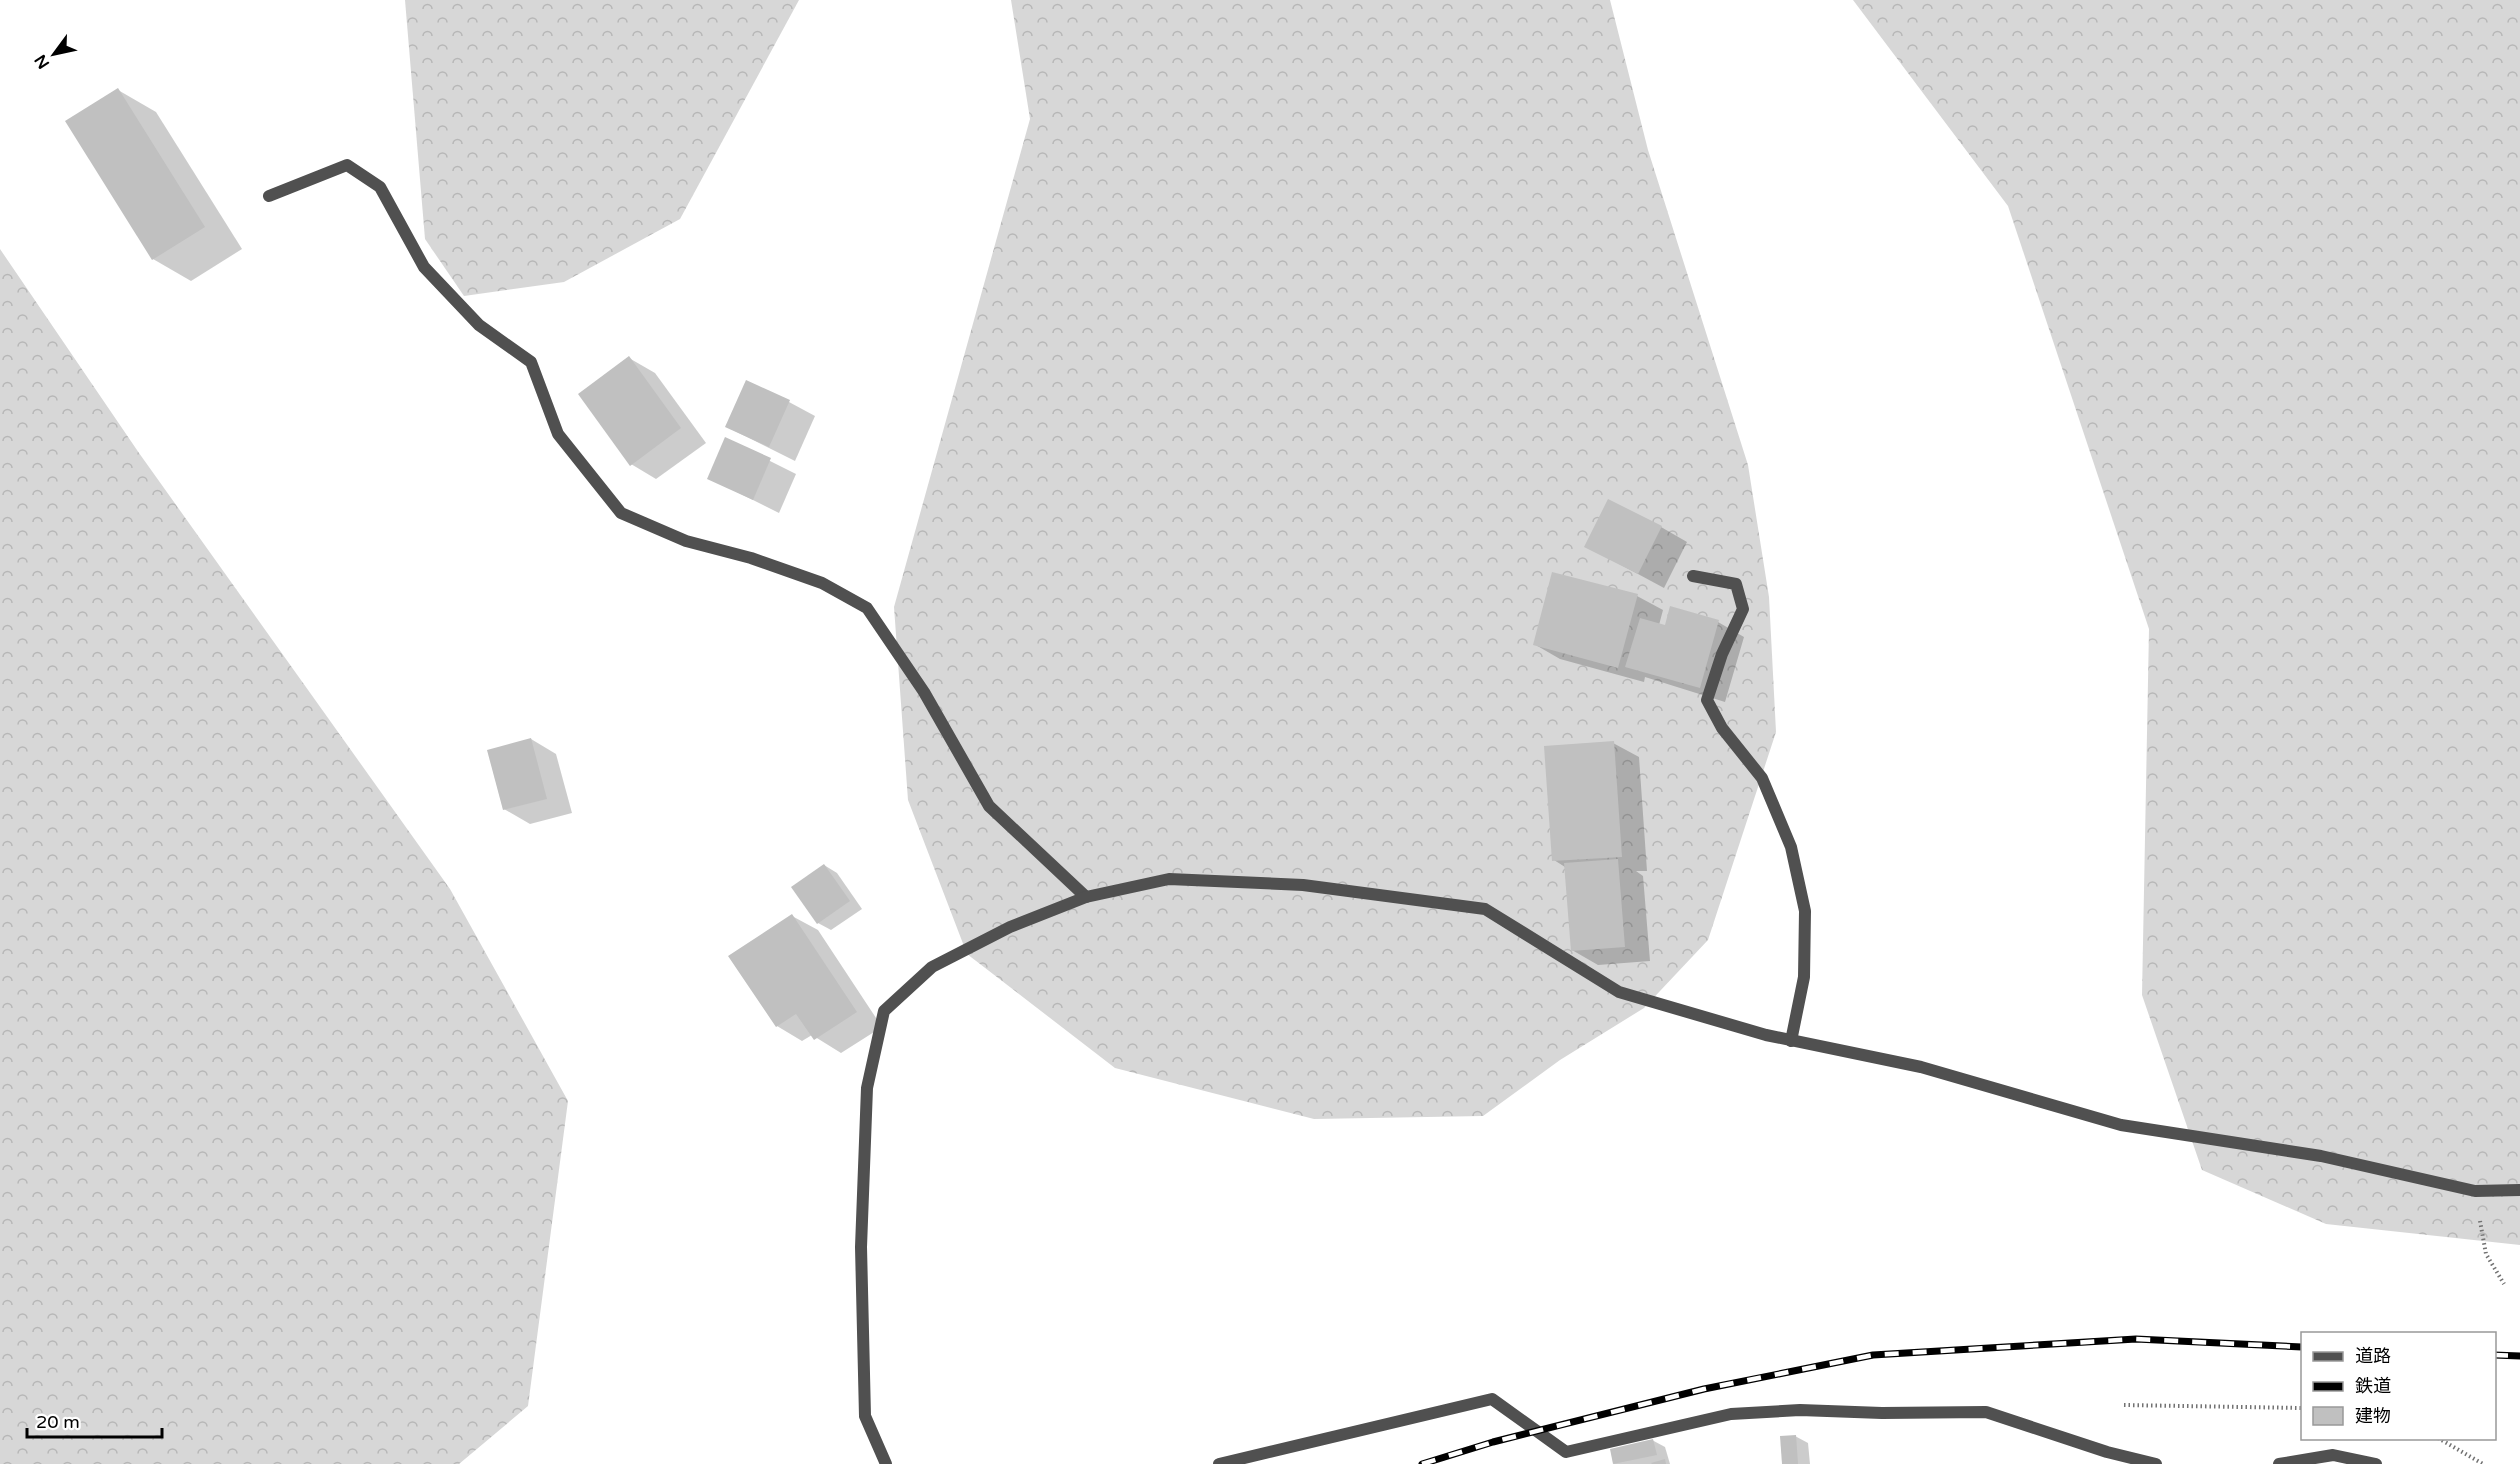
<svg xmlns="http://www.w3.org/2000/svg" width="2520" height="1464" viewBox="0 0 2520 1464" font-family="'Varela Round','Noto Sans JP',sans-serif">
<style>
.forest{fill:url(#forest-crowns)}
.shadow{fill:#0003}
.building{fill:#c0c0c0}
.lines{fill:none;stroke-linecap:round;stroke-linejoin:round}
.path{stroke:#727272;stroke-width:4;stroke-dasharray:1.5 3;stroke-linecap:butt}
.street{stroke:#505050;stroke-width:12}
.rail-casing{stroke:#000;stroke-width:7}
.rail{stroke:#fff;stroke-width:4.5;stroke-dasharray:14;stroke-linecap:butt}
</style>
<defs>
<pattern id="forest-crowns" width="20" height="18" patternUnits="userSpaceOnUse" patternTransform="scale(1.5)"><rect width="20" height="18" fill="#d7d7d7"/><path d="M2 6a3 3 0 1 1 6 0M12 15a3 3 0 1 1 6 0" fill="none" stroke="#b7b7b7"/></pattern>
</defs>
<rect width="100%" height="100%" fill="#fff"/>
<g class="forest">
<path d="M405,0H799L680,219L564,282L464,296L425,239Z"/>
<path d="M1011,0H1610L1648,150L1748,465L1769,597L1776,732L1708,940L1644,1008L1560,1060L1483,1116L1314,1119L1115,1068L967,954L908,800L894,607L1030,119Z"/>
<path d="M1853,0H2520V1245L2326,1224L2202,1170L2142,995L2149,629L2008,206Z"/>
<path d="M0,249L139,453L450,889L568,1101L528,1406L459,1464H0Z"/>
</g>
<g class="shadow">
<path d="M118,90L156,112L242,249L191,281L153,259Z"/>
<path d="M629,358L655,373L706,443L656,479L631,464Z"/>
<path d="M789,402L815,416L795,461L727,427Z"/>
<path d="M726,439L796,474L779,513L709,478Z"/>
<path d="M1661,527L1687,542L1664,588L1586,546Z"/>
<path d="M1637,596L1663,610L1659,625L1666,627L1718,622L1744,637L1725,702L1645,677L1644,682L1560,659L1534,644Z"/>
<path d="M531,739L556,754L572,813L530,824L504,809Z"/>
<path d="M1613,743L1639,757L1647,871H1636L1643,876L1650,961L1598,965L1572,950L1565,867L1554,860Z"/>
<path d="M824,865L837,873L862,909L831,930L818,923L793,887Z"/>
<path d="M792,916L818,930L882,1027L841,1053L812,1035L802,1041L777,1026Z"/>
<path d="M1795,1436L1808,1443L1810,1464H1784Z"/>
<path d="M1652,1440L1665,1447L1670,1464H1614L1611,1450Z"/>
</g>
<g class="building">
<path d="M118,88L205,227L152,260L65,121Z"/>
<path d="M629,356L681,428L630,466L578,394Z"/>
<path d="M746,380L790,400L769,447L725,427Z"/>
<path d="M725,437L771,458L753,500L707,479Z"/>
<path d="M1608,499L1662,526L1638,574L1584,547Z"/>
<path d="M1552,572L1638,594L1618,668L1533,645Z"/>
<path d="M1670,606L1719,620L1700,688L1625,667L1640,618L1665,625Z"/>
<path d="M531,738L547,799L503,810L487,750Z"/>
<path d="M1614,741L1622,857L1552,861L1544,746Z"/>
<path d="M1618,859L1625,947L1571,951L1564,863Z"/>
<path d="M824,864L850,901L817,924L791,887Z"/>
<path d="M792,914L857,1012L814,1040L796,1014L776,1027L728,956Z"/>
<path d="M1796,1435L1798,1464H1782L1780,1436Z"/>
<path d="M1653,1439L1657,1455L1613,1464L1610,1449Z"/>
<path d="M1665,1459L1666,1464H1652L1651,1463Z"/>
</g>
<g class="lines">
<g class="path">
<path d="M2480,1221L2486,1254L2504,1284"/>
<path d="M2124,1405L2302,1408"/>
<path d="M2438,1438L2483,1464"/>
</g>
<g class="street">
<path d="M269,196L347,165L380,187L424,267L479,325L531,362L558,434L621,513L686,541L751,558L822,583L867,608L924,692L989,806L1086,897"/>
<path d="M1693,576L1736,584L1743,609L1722,654L1707,700L1722,728L1762,778L1791,847L1805,911L1804,977L1791,1041"/>
<path d="M886,1464L865,1416L861,1247L867,1088L884,1011L932,967L1010,927L1086,897L1169,879L1303,885L1485,909L1619,992L1766,1035L1921,1067L2121,1125L2321,1156L2475,1191L2520,1190"/>
<path d="M1219,1464L1492,1399L1566,1452L1731,1414L1800,1410L1882,1413L1986,1412L2107,1452L2156,1464"/>
<path d="M2279,1464L2333,1455L2376,1464"/>
</g>
<g class="rail-casing">
<g id="rail">
<path d="M2494,1355L2520,1356"/>
<path d="M1422,1464L1493,1442L1704,1389L1873,1355L2136,1339L2302,1347"/>
</g>
</g>
<use href="#rail" class="rail"/>
</g>
<rect x="2301" y="1332" width="195" height="108" fill="#ffffff" stroke="#999999" stroke-width="1.5"/>
<rect x="2313" y="1352" width="30" height="9" fill="#505050" stroke="#999999" stroke-width="1.5"/>
<text x="2355" y="1362" font-size="18" fill="#000000">道路</text>
<rect x="2313" y="1382" width="30" height="9" fill="#000000" stroke="#999999" stroke-width="1.5"/>
<text x="2355" y="1392" font-size="18" fill="#000000">鉄道</text>
<rect x="2313" y="1407" width="30" height="18" fill="#c0c0c0" stroke="#999999" stroke-width="1.5"/>
<text x="2355" y="1422" font-size="18" fill="#000000">建物</text>
<g transform="translate(54 54) rotate(237)" stroke="#ffffff" stroke-width="4.5" paint-order="stroke">
<path d="M0-4.5L10 22L0 15L-10 22Z" fill="#000000"/>
<text y="-9" font-size="16" font-weight="bold" text-anchor="middle" fill="#000000">N</text>
</g>
<path d="M27 1428v9h135v-9" fill="none" stroke="#000000" stroke-width="3"/>
<text x="36" y="1428" font-size="18" fill="#000000" stroke="#ffffff" stroke-width="4.5" paint-order="stroke">20 m</text>
</svg>
